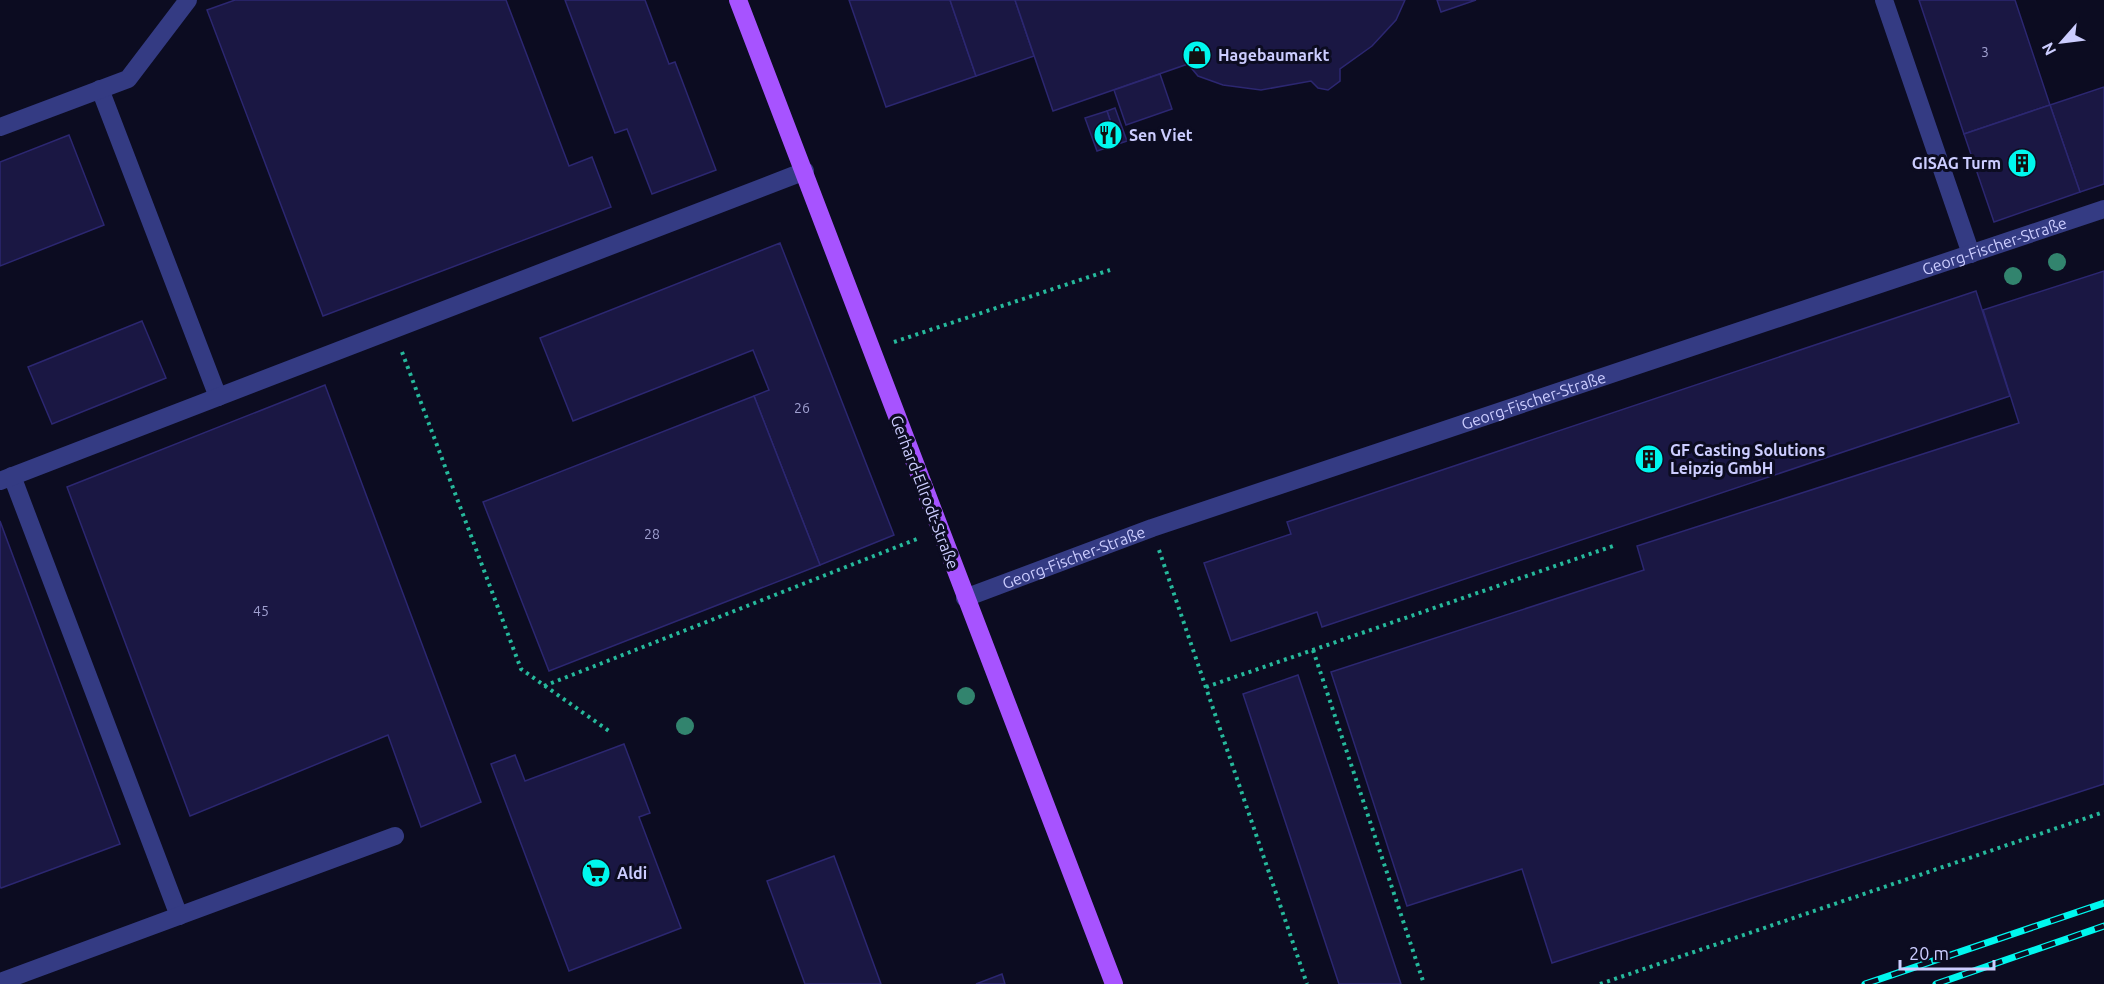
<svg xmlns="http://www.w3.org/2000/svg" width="2104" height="984" viewBox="0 0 2104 984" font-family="Ubuntu,sans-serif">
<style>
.building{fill:#1a1743;stroke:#2c2771;stroke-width:1.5}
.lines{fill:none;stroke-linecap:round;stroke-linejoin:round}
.path{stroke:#26b99c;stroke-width:4;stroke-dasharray:3 4.5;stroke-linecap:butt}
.minor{stroke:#343b83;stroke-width:18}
.major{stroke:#a753ff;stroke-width:18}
.rail-casing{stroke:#00f7ee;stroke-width:7}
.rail{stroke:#0c0c21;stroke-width:4.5;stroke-dasharray:14;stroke-linecap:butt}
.tree{fill:#32846e}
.labels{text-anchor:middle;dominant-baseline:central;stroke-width:6;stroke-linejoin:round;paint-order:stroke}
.number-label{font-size:14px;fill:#a0a0d0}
.poi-label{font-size:16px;font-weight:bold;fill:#cccdff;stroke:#0c0c21;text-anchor:start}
.street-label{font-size:16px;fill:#cccdff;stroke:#0c0c21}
</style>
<rect width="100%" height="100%" fill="#0c0c21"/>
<g class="building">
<path d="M235,0H506L569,166L592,157L611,207L323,316L207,10Z"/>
<path d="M565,0H645L669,64L675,62L716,170L652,194L627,129L615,133Z"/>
<path d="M849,0H950L976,76L886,107Z"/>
<path d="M950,0H1015L1034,56L976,76Z"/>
<path d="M1015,0H1405L1396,20L1372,46L1340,69V81L1328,90L1318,88L1311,81L1261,90L1223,85L1198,76L1188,64L1053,111Z"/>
<path d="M1437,0H1476L1441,12Z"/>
<path d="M1919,0H2015L2050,105L1964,134Z"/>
<path d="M1160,74L1172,109L1126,125L1114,90Z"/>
<path d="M2104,87V184L2080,192L2050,105Z"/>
<path d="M2050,105L2080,192L1994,222L1964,134Z"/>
<path d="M1115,108L1127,141L1118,144L1107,111Z"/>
<path d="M1107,111L1118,144L1097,151L1085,118Z"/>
<path d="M69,135L104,225L0,266V162Z"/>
<path d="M780,243L894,535L820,565L754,396L769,390L753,350L573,421L540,338Z"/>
<path d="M2104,271V784L1552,963L1522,869L1407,906L1331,672L1644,570L1637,546L2019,423L1983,310Z"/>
<path d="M1976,291L2010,396L1322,627L1317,612L1231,641L1204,563L1291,534L1287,522Z"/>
<path d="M142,321L166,378L52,424L28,367Z"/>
<path d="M325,385L481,802L421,827L388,735L190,816L67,487Z"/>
<path d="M754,396L820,565L549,671L483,502Z"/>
<path d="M0,521L120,844L1,888L0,886Z"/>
<path d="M1298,675L1401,984H1339L1243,694Z"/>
<path d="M624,744L650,813L639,817L681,928L569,971L491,764L515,755L525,781Z"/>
<path d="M834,856L881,984H805L767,881Z"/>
<path d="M1002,974L1005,984H976Z"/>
</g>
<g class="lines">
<g class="path">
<path d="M894,342L1110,270"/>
<path d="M402,352L521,669L609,731"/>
<path d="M1159,550L1307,984"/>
<path d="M1313,650L1424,984"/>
<path d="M544,686L917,539"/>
<path d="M1206,687L1613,546"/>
<path d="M1600,984L2104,812"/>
</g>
<g class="minor">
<path d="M1884,0L1971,254"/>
<path d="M100,89L218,397"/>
<path d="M0,127L128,79L188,0"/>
<path d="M12,476L179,916"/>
<path d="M0,481L805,171"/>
<path id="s1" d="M965,598L1152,528L2104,209"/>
<path d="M0,982L395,836"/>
</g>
<path class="major" d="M738,0L1114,984"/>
<g class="rail-casing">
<g id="rail">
<path d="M1865,984L2104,903"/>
<path d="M1936,984L2104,926"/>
</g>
</g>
<use href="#rail" class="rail"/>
</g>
<g class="tree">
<circle cx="2057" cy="262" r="9"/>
<circle cx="2013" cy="276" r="9"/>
<circle cx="966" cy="696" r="9"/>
<circle cx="685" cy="726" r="9"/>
</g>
<defs>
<g id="shop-disc" transform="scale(1.5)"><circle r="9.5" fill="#00f7ee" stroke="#0c0c21"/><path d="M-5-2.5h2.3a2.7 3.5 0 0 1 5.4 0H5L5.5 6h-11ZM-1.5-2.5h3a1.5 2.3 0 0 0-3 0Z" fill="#111"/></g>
<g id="restaurant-disc" transform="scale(1.5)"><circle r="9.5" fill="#00f7ee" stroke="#0c0c21"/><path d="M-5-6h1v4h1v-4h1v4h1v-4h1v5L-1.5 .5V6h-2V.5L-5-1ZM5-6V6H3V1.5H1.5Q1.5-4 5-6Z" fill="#111"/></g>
<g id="building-disc" transform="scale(1.5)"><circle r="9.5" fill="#00f7ee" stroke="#0c0c21"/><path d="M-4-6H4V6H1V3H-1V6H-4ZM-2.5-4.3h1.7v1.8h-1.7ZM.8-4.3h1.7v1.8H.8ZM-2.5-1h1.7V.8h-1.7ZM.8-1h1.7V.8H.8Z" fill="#111"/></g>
<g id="supermarket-disc" transform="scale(1.5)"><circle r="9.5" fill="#00f7ee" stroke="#0c0c21"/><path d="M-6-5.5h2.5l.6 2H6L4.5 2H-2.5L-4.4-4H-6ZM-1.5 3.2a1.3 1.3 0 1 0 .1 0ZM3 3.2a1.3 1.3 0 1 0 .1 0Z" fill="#111"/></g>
</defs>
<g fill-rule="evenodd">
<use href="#shop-disc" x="1197" y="55"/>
<use href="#restaurant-disc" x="1108" y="135"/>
<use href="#building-disc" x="2022" y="163"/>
<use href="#building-disc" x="1649" y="459"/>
<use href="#supermarket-disc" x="596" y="873"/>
</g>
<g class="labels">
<g class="number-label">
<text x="1985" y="52">3</text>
<text x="802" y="408">26</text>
<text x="652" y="534">28</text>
<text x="261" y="611">45</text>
</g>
<g class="poi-label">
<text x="1218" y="55">Hagebaumarkt</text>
<text x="1129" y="135">Sen Viet</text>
<text x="2001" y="163" text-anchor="end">GISAG Turm</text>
<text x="1670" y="450">GF Casting Solutions<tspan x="1670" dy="18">Leipzig GmbH</tspan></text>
<text x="617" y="873">Aldi</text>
</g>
<g class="street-label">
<text stroke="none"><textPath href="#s1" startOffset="1088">Georg-Fischer-Straße</textPath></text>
<text stroke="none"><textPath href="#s1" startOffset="602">Georg-Fischer-Straße</textPath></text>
<text transform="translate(925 492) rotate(69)">Gerhard-Ellrodt-Straße</text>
<text stroke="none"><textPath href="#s1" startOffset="116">Georg-Fischer-Straße</textPath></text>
</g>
</g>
<g transform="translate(2062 42) rotate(242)" stroke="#0c0c21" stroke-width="4.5" paint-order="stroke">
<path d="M0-4.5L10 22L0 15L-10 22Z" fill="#cccdff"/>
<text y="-9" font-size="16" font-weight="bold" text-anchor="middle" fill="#cccdff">N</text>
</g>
<path d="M1900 960v9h94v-9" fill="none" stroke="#cccdff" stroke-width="3"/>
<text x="1909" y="960" font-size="18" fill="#cccdff" stroke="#0c0c21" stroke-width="4.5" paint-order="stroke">20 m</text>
</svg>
